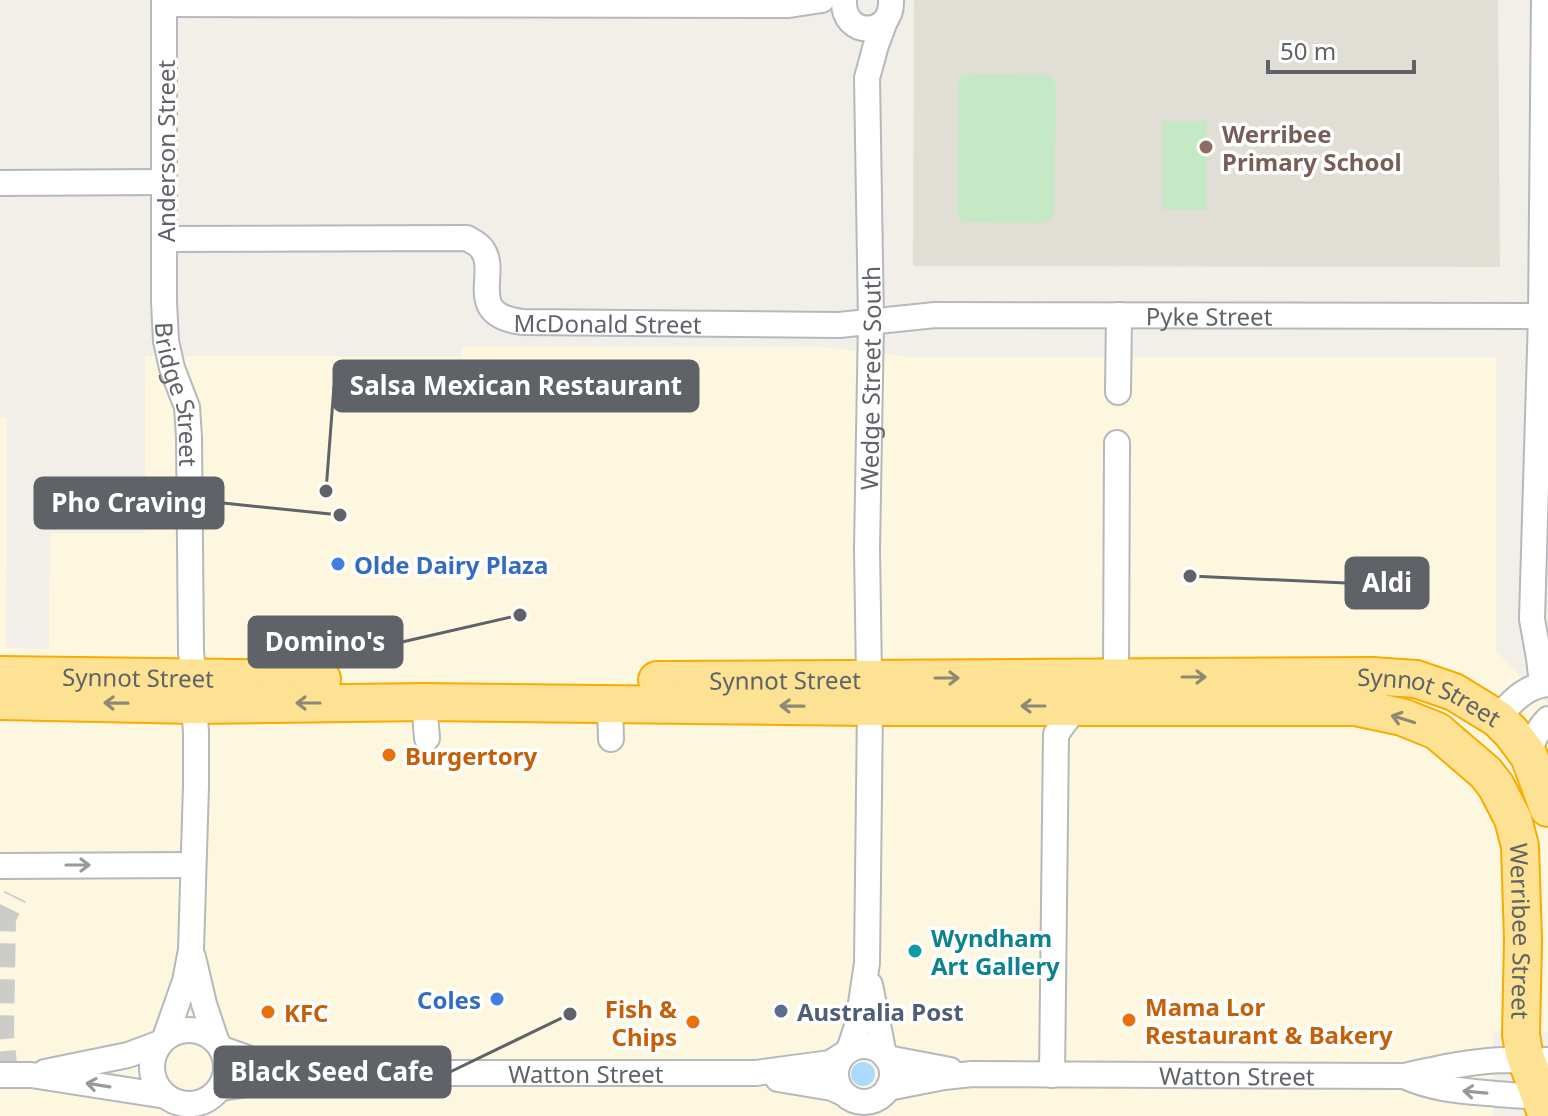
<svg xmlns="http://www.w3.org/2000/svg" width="1548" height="1116" viewBox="0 0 1548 1116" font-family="'Noto Sans',sans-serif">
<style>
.commercial{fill:#fef7e0}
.education{fill:#e1ded6}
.green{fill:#c5e8c5}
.water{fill:#aadaff}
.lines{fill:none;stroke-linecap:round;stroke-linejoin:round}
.minor-tunnel{stroke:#ccccc8;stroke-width:24;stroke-dasharray:24 12;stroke-linecap:butt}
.minor-casing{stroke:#b5b8bc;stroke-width:28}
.highway-casing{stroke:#f9ab00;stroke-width:40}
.minor{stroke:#fff;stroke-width:24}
.highway{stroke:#fde293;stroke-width:36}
.oneway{stroke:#8e8975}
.oneway2{stroke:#979a9d}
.education-dot{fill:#8d6e63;stroke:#fff;stroke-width:3}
.shop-dot{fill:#3f7fe0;stroke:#fff;stroke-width:3}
.food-dot{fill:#e8710a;stroke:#fff;stroke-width:3}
.culture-dot{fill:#0f9aa8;stroke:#fff;stroke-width:3}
.service-dot{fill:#5c6f8a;stroke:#fff;stroke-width:3}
.labels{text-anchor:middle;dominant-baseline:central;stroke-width:7;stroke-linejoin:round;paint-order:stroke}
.education-label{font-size:24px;font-weight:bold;fill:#785e54;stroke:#fff;text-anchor:start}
.street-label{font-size:24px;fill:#5f6368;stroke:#fff}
.shop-label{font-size:24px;font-weight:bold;fill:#366cbe;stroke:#fff;text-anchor:start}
.food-label{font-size:24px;font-weight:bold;fill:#c56008;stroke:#fff;text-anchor:start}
.culture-label{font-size:24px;font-weight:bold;fill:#0d838f;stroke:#fff;text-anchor:start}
.service-label{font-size:24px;font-weight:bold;fill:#4e5e75;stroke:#fff;text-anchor:start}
.leader{fill:none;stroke:#5f6368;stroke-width:3}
.callout-dot{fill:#5f6368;stroke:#fff;stroke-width:3}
.callout{fill:#5f6368;stroke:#5f6368;stroke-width:3}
.callout-label{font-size:26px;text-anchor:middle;font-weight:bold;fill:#fff}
</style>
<rect width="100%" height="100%" fill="#f1efe8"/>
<path class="commercial" d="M461,347H821L910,357L1496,358V651L1548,704V1032L1493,1031V1116H0V418H7L6,648L49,649L50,533H145V356H461Z"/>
<path class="education" d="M914,0H1498L1500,267L913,266Z"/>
<g class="green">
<path d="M987,74L1047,75L1053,80L1056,86L1054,210L1052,217L1044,223L968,222L960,219L957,216L959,81L963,75Z"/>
<path d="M1162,121H1207V210H1163Z"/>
</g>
<circle class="water" cx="863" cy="1074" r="12"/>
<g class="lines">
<path class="minor-tunnel" d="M6,1075L2,1034L4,918L15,896"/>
<g class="minor-casing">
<g id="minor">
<path id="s1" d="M164,0V302L166,341L172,368L187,407L189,437L191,652L194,678"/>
<path d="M844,0C842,38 893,38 891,0"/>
<path d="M165,4L789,5L822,0"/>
<path d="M0,183L164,182"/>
<path id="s2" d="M165,239L467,238C472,241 479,244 482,249C500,273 463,315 523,322L839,325L935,315L1548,316"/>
<path d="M1118,392L1119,315"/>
<path d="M1116,677L1117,443"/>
<path id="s3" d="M869,678L867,549L871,321L867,78L876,45L885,21"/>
<path d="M1542,684L1539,658L1532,619L1541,316L1544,0"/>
<path d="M424,702L427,738"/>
<path d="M610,704L611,739"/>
<path d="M1498,719C1510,702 1526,686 1548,684"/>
<path d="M1529,756C1532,741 1538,729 1548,719"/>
<path d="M0,866L193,865"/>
<path d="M193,957L204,1004L216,1040"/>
<path d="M870,985L884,1055"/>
<circle cx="189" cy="1067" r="37"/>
<path d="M165,1038L185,981L191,950L196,786V732L194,705"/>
<circle cx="864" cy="1074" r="28"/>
<path d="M222,1049L253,1060L297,1069"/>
<path d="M849,1050L858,1023L867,963L870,707"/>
<path d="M887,1058L950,1070"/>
<path d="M45,1072L128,1055L160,1043"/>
<path d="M0,1075H31L166,1096"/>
<path d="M1052,1075L1056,734L1077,706"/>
<path d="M1404,1076C1434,1090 1465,1091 1497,1094C1514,1095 1532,1098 1548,1094"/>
<path d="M778,1079L832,1088L843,1093"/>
<path id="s4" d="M221,1088L319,1073H756L830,1063L843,1055"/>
<path id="s5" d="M888,1088L944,1077L972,1074L1404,1076C1436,1069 1470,1061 1504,1060C1519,1060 1533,1062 1548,1060"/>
</g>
</g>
<g class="highway-casing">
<g id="highway">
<path id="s6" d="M0,675L322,679"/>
<path id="s7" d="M657,680L1372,676L1416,679L1454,692L1498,719L1511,732L1529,756L1548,808"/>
<path id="s8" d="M0,701L194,705L424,702L870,707H1355L1402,717L1437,731L1486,773L1496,786L1513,819L1520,846L1523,940L1521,1035L1524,1053L1547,1116"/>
</g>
</g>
<use href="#minor" class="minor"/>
<use href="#highway" class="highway"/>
</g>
<defs><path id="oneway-shaft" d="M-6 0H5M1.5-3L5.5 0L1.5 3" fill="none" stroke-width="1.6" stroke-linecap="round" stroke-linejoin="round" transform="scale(2)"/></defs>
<g class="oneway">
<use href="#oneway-shaft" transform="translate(1194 677)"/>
<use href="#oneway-shaft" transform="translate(947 678)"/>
<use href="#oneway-shaft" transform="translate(116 703) rotate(-179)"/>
<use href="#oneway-shaft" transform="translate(308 703) rotate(180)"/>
<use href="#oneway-shaft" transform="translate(792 706) rotate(-179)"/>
<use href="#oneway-shaft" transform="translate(1033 706) rotate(-180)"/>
<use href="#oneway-shaft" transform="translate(1403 719) rotate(-163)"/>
</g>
<g class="oneway2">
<use href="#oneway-shaft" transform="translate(78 865)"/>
<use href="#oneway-shaft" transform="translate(98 1085) rotate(-171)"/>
<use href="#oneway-shaft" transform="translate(1475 1092) rotate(-175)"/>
</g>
<circle class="education-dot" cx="1206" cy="147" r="8"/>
<g class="shop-dot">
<circle cx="338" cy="564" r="8"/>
<circle cx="497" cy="999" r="8"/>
</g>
<g class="food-dot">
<circle cx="389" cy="755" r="8"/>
<circle cx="268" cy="1012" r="8"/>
<circle cx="1129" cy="1020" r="8"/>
<circle cx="693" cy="1022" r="8"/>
</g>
<circle class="culture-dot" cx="915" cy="951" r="8"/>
<circle class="service-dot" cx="781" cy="1011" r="8"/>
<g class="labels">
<g class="education-label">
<text x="1222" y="133">Werribee<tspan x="1222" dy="28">Primary School</tspan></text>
</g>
<g class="street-label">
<text transform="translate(165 151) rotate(-90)">Anderson Street</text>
<text stroke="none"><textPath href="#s2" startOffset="1104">Pyke Street</textPath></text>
<text stroke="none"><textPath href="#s2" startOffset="502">McDonald Street</textPath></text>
<text stroke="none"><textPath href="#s3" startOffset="300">Wedge Street South</textPath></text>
<text stroke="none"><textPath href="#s1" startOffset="396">Bridge Street</textPath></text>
<text stroke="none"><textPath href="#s6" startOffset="138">Synnot Street</textPath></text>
<text stroke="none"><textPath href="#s7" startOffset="128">Synnot Street</textPath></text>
<text stroke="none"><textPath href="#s7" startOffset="776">Synnot Street</textPath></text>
<text stroke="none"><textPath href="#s8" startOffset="1672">Werribee Street</textPath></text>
<text stroke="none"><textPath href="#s4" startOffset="366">Watton Street</textPath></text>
<text stroke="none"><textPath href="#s5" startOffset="350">Watton Street</textPath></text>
</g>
<g class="shop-label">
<text x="354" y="564">Olde Dairy Plaza</text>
<text x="481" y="999" text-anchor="end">Coles</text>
</g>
<g class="food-label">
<text x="405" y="755">Burgertory</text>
<text x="1145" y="1006">Mama Lor<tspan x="1145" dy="28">Restaurant &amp; Bakery</tspan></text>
<text x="677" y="1008" text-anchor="end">Fish &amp;<tspan x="677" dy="28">Chips</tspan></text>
<text x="284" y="1012">KFC</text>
</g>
<g class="culture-label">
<text x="931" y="937">Wyndham<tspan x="931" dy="28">Art Gallery</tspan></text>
</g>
<g class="service-label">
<text x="797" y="1011">Australia Post</text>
</g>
</g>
<path class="leader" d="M326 491L334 386M340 515L223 503M1190 576L1346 583M520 615L402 642M570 1014L450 1072"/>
<g class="callout-dot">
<circle cx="326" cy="491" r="8"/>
<circle cx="340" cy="515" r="8"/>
<circle cx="1190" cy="576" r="8"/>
<circle cx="520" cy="615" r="8"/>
<circle cx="570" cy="1014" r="8"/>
</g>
<g class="callout">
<rect x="334" y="361" width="364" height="50" rx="8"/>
<rect x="35" y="478" width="188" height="50" rx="8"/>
<rect x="1346" y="558" width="82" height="50" rx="8"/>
<rect x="249" y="617" width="153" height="50" rx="8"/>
<rect x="215" y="1047" width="235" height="50" rx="8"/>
</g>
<g class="callout-label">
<text x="516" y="395">Salsa Mexican Restaurant</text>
<text x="129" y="512">Pho Craving</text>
<text x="1387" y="592">Aldi</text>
<text x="325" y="651">Domino's</text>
<text x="332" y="1081">Black Seed Cafe</text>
</g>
<path d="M1268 60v12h146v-12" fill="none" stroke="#5f6368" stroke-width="4"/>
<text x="1280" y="60" font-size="24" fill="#5f6368" stroke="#ffffff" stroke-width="6" paint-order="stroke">50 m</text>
</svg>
